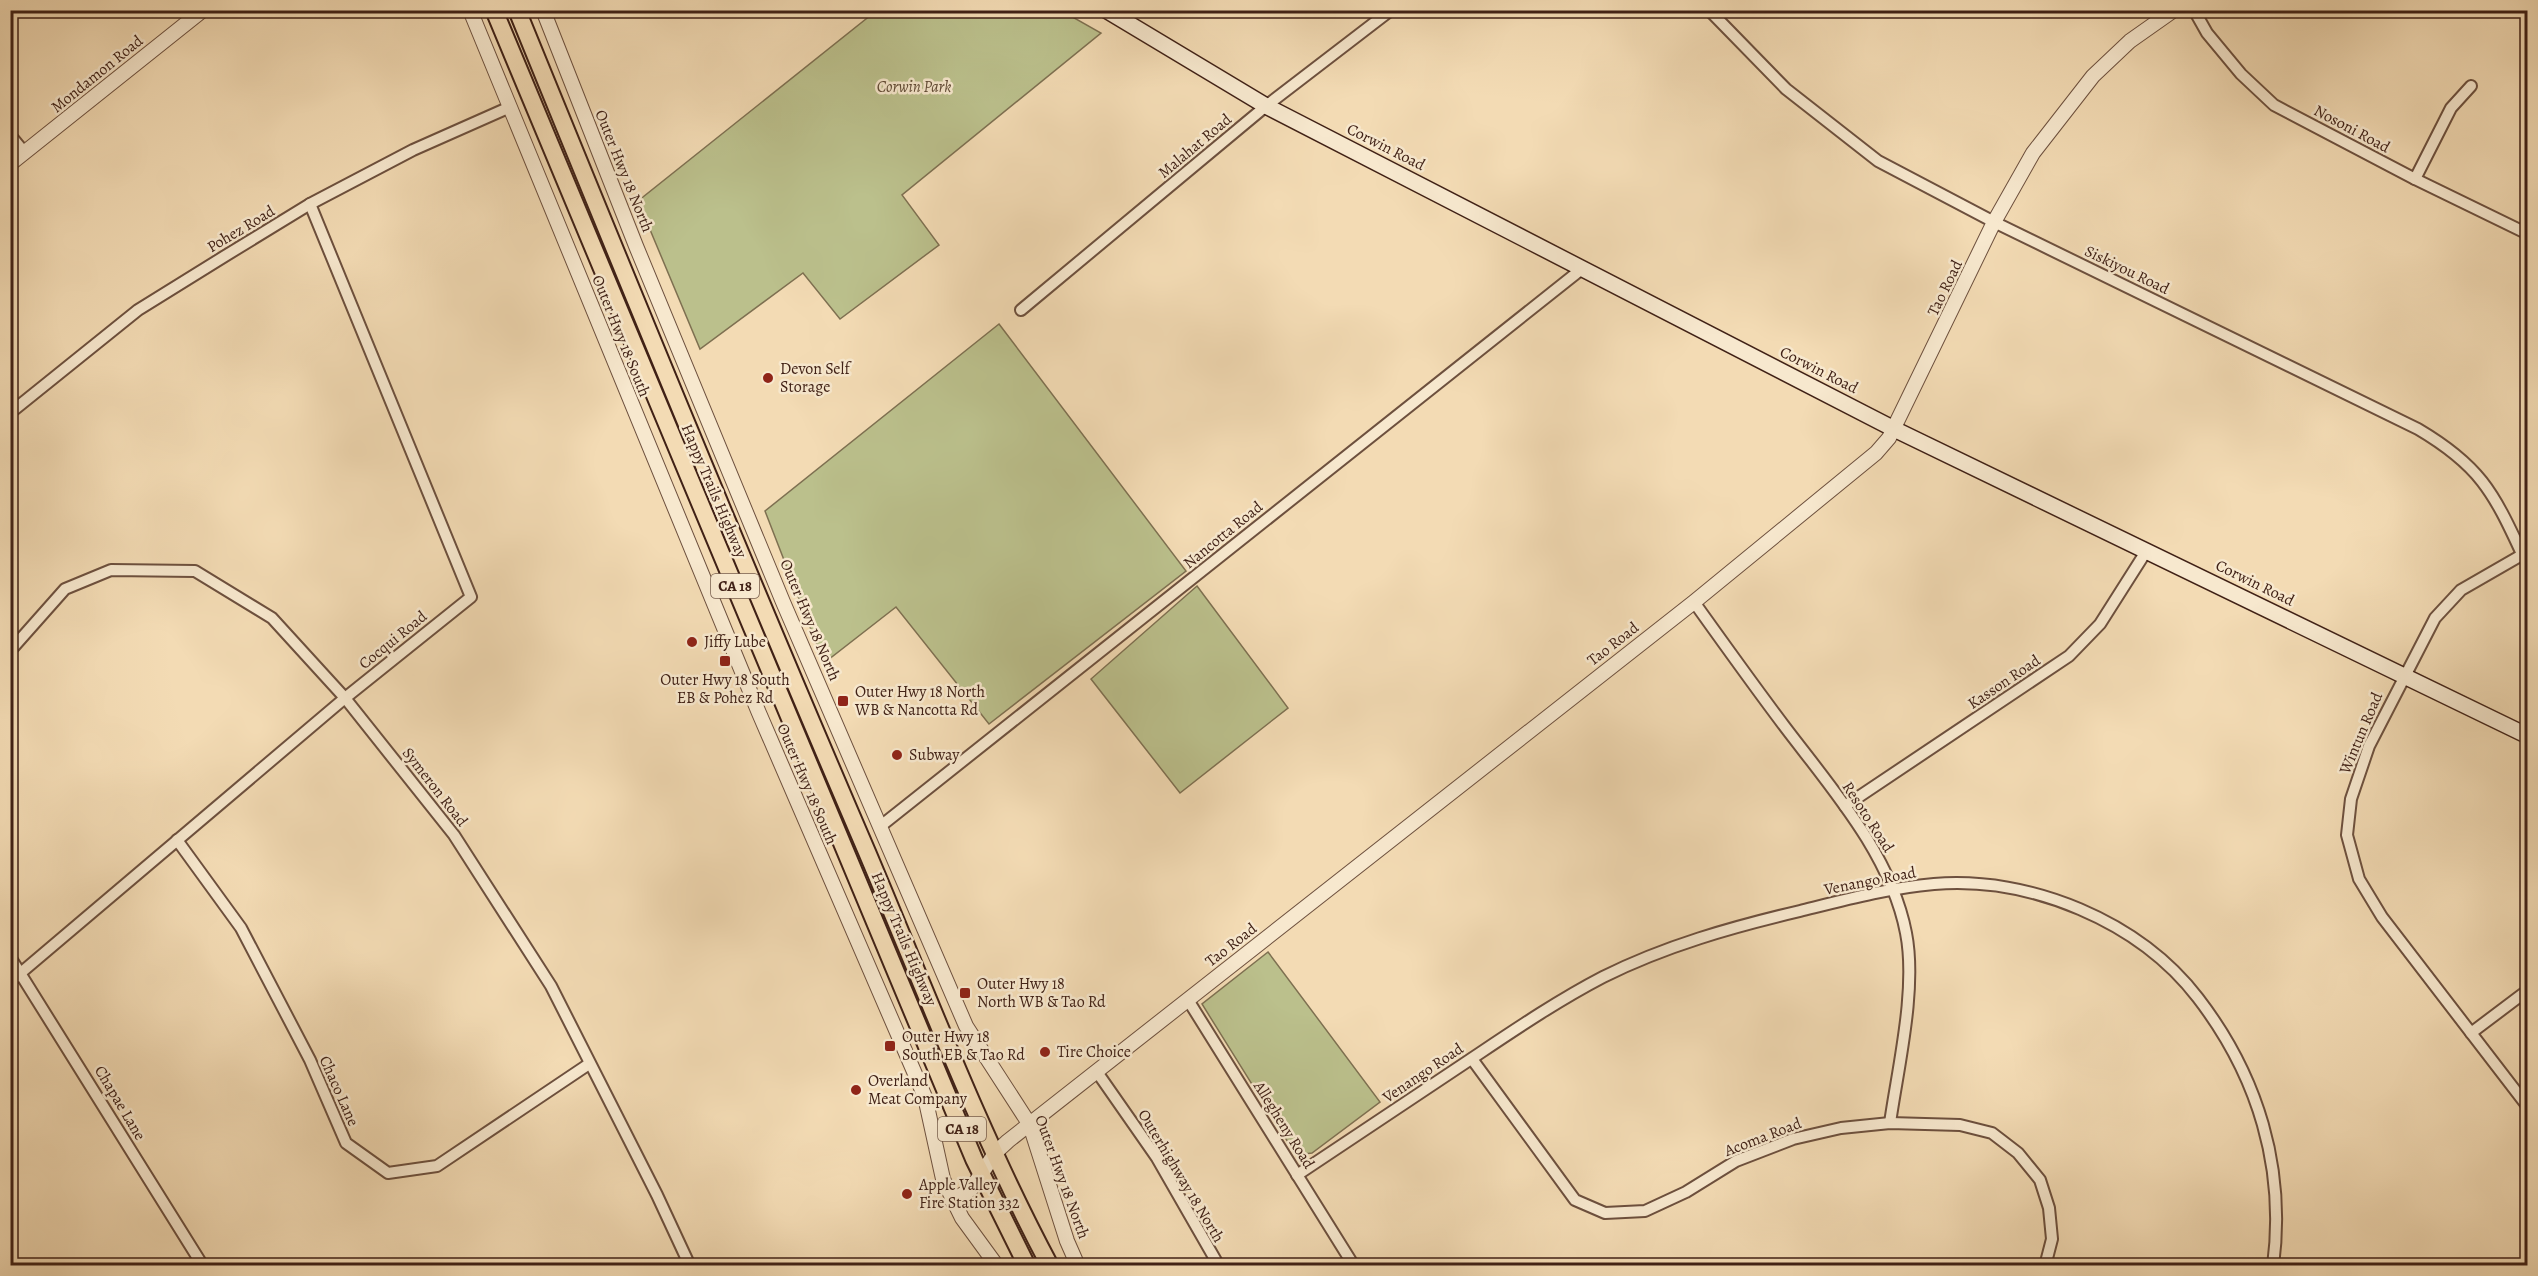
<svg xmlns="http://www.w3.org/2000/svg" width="2538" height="1276" viewBox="0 0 2538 1276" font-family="Alegreya,serif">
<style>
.green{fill:#bbc08c;stroke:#7e7051;stroke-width:1.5}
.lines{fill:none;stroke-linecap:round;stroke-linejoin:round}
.minor-casing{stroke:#6d503e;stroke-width:14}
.tertiary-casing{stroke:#6d503e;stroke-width:16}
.secondary-casing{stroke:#402116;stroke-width:18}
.primary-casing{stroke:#402116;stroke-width:20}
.minor{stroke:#f7e8ce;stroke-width:10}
.tertiary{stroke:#f7e8ce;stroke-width:14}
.secondary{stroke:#f7e8ce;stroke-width:15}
.primary{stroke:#f3dbb4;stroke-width:16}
.poi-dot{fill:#8f2418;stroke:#f7e8ce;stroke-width:2}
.labels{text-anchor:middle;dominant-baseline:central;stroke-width:5;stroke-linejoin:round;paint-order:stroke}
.shield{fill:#f7e8ce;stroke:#775d4d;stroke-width:1.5}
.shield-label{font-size:15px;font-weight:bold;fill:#402116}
.street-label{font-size:16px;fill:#402116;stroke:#f7e8ce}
.park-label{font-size:16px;font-style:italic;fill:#5f4934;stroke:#f7e8ce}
.poi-label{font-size:16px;fill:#402116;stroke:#f7e8ce;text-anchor:start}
</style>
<rect width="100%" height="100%" fill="#f3dbb4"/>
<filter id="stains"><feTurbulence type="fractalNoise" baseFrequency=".00333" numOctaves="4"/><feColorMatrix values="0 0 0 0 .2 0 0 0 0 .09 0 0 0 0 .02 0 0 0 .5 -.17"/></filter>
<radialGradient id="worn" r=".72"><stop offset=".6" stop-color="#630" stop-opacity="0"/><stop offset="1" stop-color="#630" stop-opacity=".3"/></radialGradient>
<g class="green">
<path d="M876,11H1062L1101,33L902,195L939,245L840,319L803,273L700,349L638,201Z"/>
<path d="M999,324L1186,571L989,724L896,607L824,663L765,511Z"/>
<path d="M1197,586L1288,708L1180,793L1091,679Z"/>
<path d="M1268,952L1380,1102L1312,1153L1296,1155L1202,1004Z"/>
</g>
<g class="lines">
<g class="minor-casing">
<g id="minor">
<path d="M1709,10L1786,89L1878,161L1994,222L2418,429C2479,465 2493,491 2522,554"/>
<path d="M2194,10L2207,33L2241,74L2274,105L2415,179L2528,234"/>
<path d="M10,135L24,152"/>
<path d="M2415,179L2451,108L2471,86"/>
<path d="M1021,310L1266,106L1391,10"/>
<path d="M10,413L138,310L225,256L310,204L413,150L510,107"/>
<path d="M2527,552L2461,590L2435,618L2369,746L2351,799L2347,835L2359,879L2382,917L2528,1107"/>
<path d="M1694,602C1724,644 1754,686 1785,727C1832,789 1891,855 1906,933C1917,989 1898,1067 1890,1123"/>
<path d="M10,651L65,589L111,570L195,571L272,618L345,698L454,835L551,986L657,1195L690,1266"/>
<path d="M1845,806L2069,656L2100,624L2147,550"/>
<path d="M882,825L1583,268"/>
<path d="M177,840L241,928L310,1060L346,1143L388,1173L437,1166L589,1064"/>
<path d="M10,957L203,1266"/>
<path d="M10,982L345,698L471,597L310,204"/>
<path d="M1188,1000L1354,1266"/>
<path d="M2471,1033L2528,990"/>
<path d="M1472,1059L1575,1200L1605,1213L1645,1211L1686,1192L1736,1161L1793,1139L1841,1128L1890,1123L1960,1125L1992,1133L2018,1153L2040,1180L2049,1208L2052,1239L2045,1266"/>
<path d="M1097,1072L1157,1158L1219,1266"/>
<path d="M1297,1175C1353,1138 1409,1100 1465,1063C1510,1033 1555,1002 1603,977C1665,946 1732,927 1800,911C1844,900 1888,888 1934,884C2030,876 2139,921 2198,998C2258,1076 2286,1168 2273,1266"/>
</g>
</g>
<g class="tertiary-casing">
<g id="tertiary">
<path d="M470,10L759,713L925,1097L943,1179L962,1218L997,1266"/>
<path d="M543,10L636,246L783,602L966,1026L1030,1125L1067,1241L1078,1266"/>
<path d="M10,164L203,10"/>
<path d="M952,1201L971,1189L996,1152L1008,1141L1694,602L1876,453L1889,438L1994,222L2033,153L2093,76L2130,41L2174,10"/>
</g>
</g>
<g class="secondary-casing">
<path id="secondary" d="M1106,10L1266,106L1894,429L2528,736"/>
</g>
<g class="primary-casing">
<g id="primary">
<path d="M494,10L974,1159L1027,1266"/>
<path d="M517,10C632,292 747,573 867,852C925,989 980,1135 1050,1266"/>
</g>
</g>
<use href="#minor" class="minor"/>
<use href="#tertiary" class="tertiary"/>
<use href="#secondary" class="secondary"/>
<use href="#primary" class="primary"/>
</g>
<g class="poi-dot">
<circle cx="768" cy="378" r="6"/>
<circle cx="692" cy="642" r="6"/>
<rect x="719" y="655" width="12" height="12" rx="3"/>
<rect x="837" y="695" width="12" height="12" rx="3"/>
<circle cx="897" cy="755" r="6"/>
<rect x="959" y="987" width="12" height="12" rx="3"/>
<rect x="884" y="1040" width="12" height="12" rx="3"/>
<circle cx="1045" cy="1052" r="6"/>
<circle cx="856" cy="1090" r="6"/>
<circle cx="907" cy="1194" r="6"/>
</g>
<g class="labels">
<g class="shield">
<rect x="711" y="574" width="48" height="24" rx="4.5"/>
<rect x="938" y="1117" width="48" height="24" rx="4.5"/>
</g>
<g class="shield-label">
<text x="735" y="586">CA 18</text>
<text x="962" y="1129">CA 18</text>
</g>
<g class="street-label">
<text transform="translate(97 74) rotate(-39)">Mondamon Road</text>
<text transform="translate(2352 129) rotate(28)">Nosoni Road</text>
<text transform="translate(1195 146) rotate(-40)">Malahat Road</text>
<text transform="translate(1386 147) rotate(27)">Corwin Road</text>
<text transform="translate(624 171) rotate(68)">Outer Hwy 18 North</text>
<text transform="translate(241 229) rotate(-31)">Pohez Road</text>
<text transform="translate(2127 270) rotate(26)">Siskiyou Road</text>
<text transform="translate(1945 288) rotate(-64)">Tao Road</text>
<text transform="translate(621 336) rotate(68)">Outer Hwy 18 South</text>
<text transform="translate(1819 370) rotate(27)">Corwin Road</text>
<text transform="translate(714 491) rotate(67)">Happy Trails Highway</text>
<text transform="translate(1223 535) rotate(-39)">Nancotta Road</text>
<text transform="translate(2255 583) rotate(26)">Corwin Road</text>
<text transform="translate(810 620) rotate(67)">Outer Hwy 18 North</text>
<text transform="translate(393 640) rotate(-39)">Cocqui Road</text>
<text transform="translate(1613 644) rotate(-38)">Tao Road</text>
<text transform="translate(2004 682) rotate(-34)">Kasson Road</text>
<text transform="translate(2361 733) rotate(-67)">Wintun Road</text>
<text transform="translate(807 784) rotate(67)">Outer Hwy 18 South</text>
<text transform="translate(435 787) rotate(52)">Symeron Road</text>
<text transform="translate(1868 817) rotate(57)">Resoto Road</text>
<text transform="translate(1870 881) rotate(-11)">Venango Road</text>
<text transform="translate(904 939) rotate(67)">Happy Trails Highway</text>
<text transform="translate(1231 945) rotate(-38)">Tao Road</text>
<text transform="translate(1423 1073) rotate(-34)">Venango Road</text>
<text transform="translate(339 1091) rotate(66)">Chaco Lane</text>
<text transform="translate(120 1103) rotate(59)">Chapae Lane</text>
<text transform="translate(1284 1125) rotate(58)">Allegheny Road</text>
<text transform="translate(1763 1137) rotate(-21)">Acoma Road</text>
<text transform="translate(1181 1176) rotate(59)">Outerhighway 18 North</text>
<text transform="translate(1062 1177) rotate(70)">Outer Hwy 18 North</text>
</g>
<g class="park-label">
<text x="914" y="87">Corwin Park</text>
</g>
<g class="poi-label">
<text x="780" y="369">Devon Self<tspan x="780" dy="18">Storage</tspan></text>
<text x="704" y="642">Jiffy Lube</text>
<text x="725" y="680" text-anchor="middle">Outer Hwy 18 South<tspan x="725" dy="18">EB &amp; Pohez Rd</tspan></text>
<text x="855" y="692">Outer Hwy 18 North<tspan x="855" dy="18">WB &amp; Nancotta Rd</tspan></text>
<text x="909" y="755">Subway</text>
<text x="977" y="984">Outer Hwy 18<tspan x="977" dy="18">North WB &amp; Tao Rd</tspan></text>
<text x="902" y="1037">Outer Hwy 18<tspan x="902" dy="18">South EB &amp; Tao Rd</tspan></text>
<text x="1057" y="1052">Tire Choice</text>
<text x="868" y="1081">Overland<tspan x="868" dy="18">Meat Company</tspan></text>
<text x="919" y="1185">Apple Valley<tspan x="919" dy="18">Fire Station 332</tspan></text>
</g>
</g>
<rect width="2538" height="1276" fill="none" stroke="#f3dbb4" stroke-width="36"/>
<rect x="12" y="12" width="2514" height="1252" fill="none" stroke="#402116" stroke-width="3"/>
<rect x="18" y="18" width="2502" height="1240" fill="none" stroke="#402116" stroke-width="1.5"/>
<rect width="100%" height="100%" filter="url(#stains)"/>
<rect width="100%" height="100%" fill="url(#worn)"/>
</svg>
